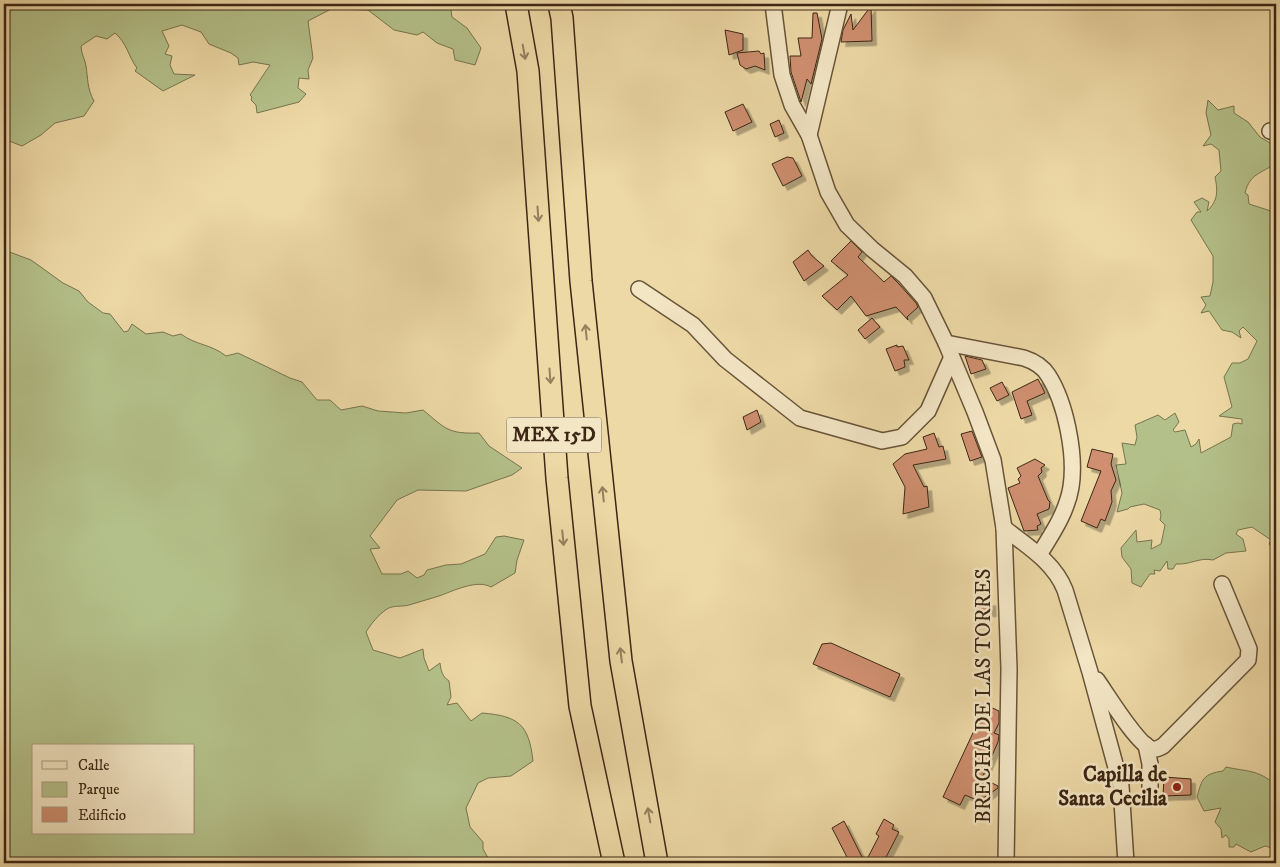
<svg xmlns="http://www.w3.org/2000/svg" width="1280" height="867" viewBox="0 0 1280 867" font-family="'IM FELL DW Pica',serif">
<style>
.green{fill:#b4c089;stroke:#78744f;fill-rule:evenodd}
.building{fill:#cf8f70;stroke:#3c2715;filter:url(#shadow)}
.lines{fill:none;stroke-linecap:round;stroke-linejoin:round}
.minor-casing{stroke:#685439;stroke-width:18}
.highway-casing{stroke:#3c2715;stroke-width:24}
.minor{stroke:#f3e6c5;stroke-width:15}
.highway{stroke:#edd9a6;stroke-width:21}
.oneway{stroke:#94805e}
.poi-dot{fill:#8f2418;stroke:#f3e6c5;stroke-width:2}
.labels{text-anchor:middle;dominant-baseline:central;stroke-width:5;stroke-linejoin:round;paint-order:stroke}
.shield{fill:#f3e6c5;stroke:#73604a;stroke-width:1}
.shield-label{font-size:20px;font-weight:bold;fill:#3c2715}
.street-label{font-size:21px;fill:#3c2715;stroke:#f3e6c5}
.poi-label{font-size:21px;font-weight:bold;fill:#3c2715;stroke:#f3e6c5;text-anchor:end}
</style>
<defs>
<filter id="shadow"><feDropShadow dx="4.5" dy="4.5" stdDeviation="0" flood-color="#0004"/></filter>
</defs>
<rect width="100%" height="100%" fill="#edd9a6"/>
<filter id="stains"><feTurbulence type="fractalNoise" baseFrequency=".004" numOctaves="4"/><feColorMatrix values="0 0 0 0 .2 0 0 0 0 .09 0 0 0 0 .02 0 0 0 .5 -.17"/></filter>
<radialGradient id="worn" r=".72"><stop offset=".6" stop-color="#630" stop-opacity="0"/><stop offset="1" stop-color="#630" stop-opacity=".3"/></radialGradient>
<g class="green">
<path d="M4,4H450L452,17L467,28L481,48L475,65L455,60L453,49L437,43L423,32L417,35L394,30L368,10L331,9L308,21L313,58L308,70L309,79L299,78L298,88L306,94L299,102L257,113L256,105L251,100L252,97L250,95L270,65L253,62L239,65L238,58L231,53L209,44L201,32L182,25L162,31L169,46L165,54L172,56L170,65L174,74L195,75L163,91L135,71L137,68C128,56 127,43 115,33L107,39L96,36L81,46C81,54 85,59 86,66C88,78 87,89 94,101L84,116L55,123L41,135L22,146L4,139Z"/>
<path d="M1208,100L1218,110L1234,106V113L1248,122L1260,137L1270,143L1276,155L1275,159L1276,163C1261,174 1250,173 1245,193L1248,195L1249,204L1274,212L1276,216V551H1275L1269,544L1271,540L1252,527L1238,530L1236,534L1243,539L1246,551L1226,553L1213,560C1199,557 1191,565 1176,564L1173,569H1168L1167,561L1160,571L1154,570L1155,574H1150L1141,587L1132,583L1131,569L1122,557L1121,548L1136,530L1137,542L1152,540L1151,549L1161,544L1165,525L1160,520L1161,515L1160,510L1144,504L1130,507L1128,509L1117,512L1122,493L1116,465L1126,464L1122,443L1135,445L1137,437L1135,425L1158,415L1165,420L1175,413L1179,422L1173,430L1175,432L1185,430L1191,447L1196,444L1199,439L1201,453L1231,437L1233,424L1238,423L1242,424V419L1219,416L1232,407L1224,377L1232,363H1240L1248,359L1257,341L1243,327L1239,331L1241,338L1232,332L1222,330L1209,311L1201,313L1206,305L1201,297L1210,296L1213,282V256L1191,220L1197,212H1201L1194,202L1202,198L1209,202L1207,211C1218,201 1218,191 1215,177L1221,171L1219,150L1211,144L1203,146L1211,135L1206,113Z"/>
<path d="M4,250L31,260L63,283L79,291L88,302L103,313L110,314L124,332L128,331L132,324L146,334L163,332L173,336L181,334C195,345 211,344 226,356L238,353L290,378L302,382L317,400H330L341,410L362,406L378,411L406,413L423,410C446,429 448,434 479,433L489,446L522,468L512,475L466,491L418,490L397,500L370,536L380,548L370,549L382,574H401L408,571L417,578L424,575L427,570L446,565L461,564L485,554L496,537L504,536L524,540L517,560L515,573L491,587C477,579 453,591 439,596C429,599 419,602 409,605C402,607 393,605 387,609C378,615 371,624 366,632L373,650L400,658L423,649L424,658L429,671L440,663C441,671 442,676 449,681L451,697L447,705L457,703L471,721L482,713C518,716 529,724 533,761L511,776L488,778L478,783L466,808L470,827L483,842V849L491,863H4ZM34,746H194V833H34Z"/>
<path d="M1226,767C1248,772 1257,769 1276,785V844L1274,843L1276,849L1265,846L1251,852L1236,844L1234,847H1229V839L1226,835L1222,838L1221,829L1215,822L1221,808L1204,811L1197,797C1202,779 1203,774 1223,771Z"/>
</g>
<g class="building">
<path d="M871,6L872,41L841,42L843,30L851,14L853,30Z"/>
<path d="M813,13H817L822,39L811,84L807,79L801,102L791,72L790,56H801L798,38H812Z"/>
<path d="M725,30L743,34V50L729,55Z"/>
<path d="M759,51L761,54L764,53L765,70L755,66L746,69L740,65L737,53Z"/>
<path d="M743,104L752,122L733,131L725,112Z"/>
<path d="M779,120L784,133L775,137L770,124Z"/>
<path d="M787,157L793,158L802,176L783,186L772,164Z"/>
<path d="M851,241L862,252L858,257L884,282L891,276L898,283L916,303L918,307L907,317L908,320L896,307L866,316L851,296L837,310L822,296L848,275L831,261Z"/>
<path d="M808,250L812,256L824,266L804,281L793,262Z"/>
<path d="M872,318L880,327L865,339L858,330Z"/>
<path d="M897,345V347L903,346L909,360H904L905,367L895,371L886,349Z"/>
<path d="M965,356L982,360L986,369L971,374Z"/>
<path d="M1038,379L1045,393L1027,401L1032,415L1021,419L1012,392Z"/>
<path d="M1002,382L1009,395L997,401L990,388Z"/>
<path d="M757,410L761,422L747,430L743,417Z"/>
<path d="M972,431L982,457L970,461L961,434Z"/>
<path d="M934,433L939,447L943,446L946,459L913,465L924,487L927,486L929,507L903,514L905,487L893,464L905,454L927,449L923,437Z"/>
<path d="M1092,449L1113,454L1111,464L1116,480L1111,491L1112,502L1105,521L1101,519L1097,528L1081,521L1101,471L1087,467Z"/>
<path d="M1035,459L1045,465L1041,468L1042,472L1038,476L1048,500L1050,502L1049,509L1037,514L1041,524L1037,526L1038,530L1024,531L1008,488L1020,483L1018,479L1021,476L1017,468Z"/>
<path d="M978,600L985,602L991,601L992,612L979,613L977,608Z"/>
<path d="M831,643L900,674L890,697L813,664L822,644Z"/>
<path d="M986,705L999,711V723L994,733L999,735L998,742L982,778L998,786V788L979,801L965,795L960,805L943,797Z"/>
<path d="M1164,777L1191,779V795L1163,796Z"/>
<path d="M884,819L894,825L892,829L899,832L883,863H850L832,828L844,821L865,863L879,836L876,834Z"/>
</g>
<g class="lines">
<g class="minor-casing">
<g id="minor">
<path d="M773,4L782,75L792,105L809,135L828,192L847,225L872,249L905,276L924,298L946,343L975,412L993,460L1004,528L1009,669L1006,863"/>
<path d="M1270,131L1276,133"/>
<path d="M809,135L840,4"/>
<path d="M639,289L693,325L725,359L800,418L882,441L902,437L928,411L951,359"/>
<path d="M946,343L1024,358C1033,361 1043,367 1048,375C1066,403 1076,455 1071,487C1067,512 1052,534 1039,555"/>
<path d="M1004,528C1027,546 1054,562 1065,590L1090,672L1121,786L1126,863"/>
<path d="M1097,680C1107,694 1137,744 1152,749C1156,750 1159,748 1163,746L1248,660L1249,649L1222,584"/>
<path d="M1146,745L1150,764V799"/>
</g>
</g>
<g class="highway-casing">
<g id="highway">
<path d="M516,4L528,71L557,478L580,706L614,863"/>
<path d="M559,4L562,18L581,281L621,661L657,863"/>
</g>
</g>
<use href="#minor" class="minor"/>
<use href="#highway" class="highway"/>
</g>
<defs><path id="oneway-shaft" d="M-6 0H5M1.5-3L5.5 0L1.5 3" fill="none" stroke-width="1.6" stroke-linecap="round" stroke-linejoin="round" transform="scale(1.25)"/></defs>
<g class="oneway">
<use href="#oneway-shaft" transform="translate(524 52) rotate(80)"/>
<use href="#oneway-shaft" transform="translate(538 214) rotate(86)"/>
<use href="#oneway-shaft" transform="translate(586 332) rotate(-96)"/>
<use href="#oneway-shaft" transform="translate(550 376) rotate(86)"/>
<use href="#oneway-shaft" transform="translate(603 494) rotate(-96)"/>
<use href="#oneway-shaft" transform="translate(563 538) rotate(84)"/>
<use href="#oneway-shaft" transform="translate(621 655) rotate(-97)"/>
<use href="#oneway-shaft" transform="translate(649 815) rotate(-100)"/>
</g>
<circle class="poi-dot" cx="1177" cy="787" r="5"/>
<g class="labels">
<rect class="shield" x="506.5" y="417.5" width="95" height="35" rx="4"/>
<g class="shield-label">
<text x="554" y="435">MEX 15D</text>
</g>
<g class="street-label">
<text transform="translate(984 696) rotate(-90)">BRECHA DE LAS TORRES</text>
</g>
<g class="poi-label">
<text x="1167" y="775">Capilla de<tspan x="1167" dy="24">Santa Cecilia</tspan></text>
</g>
</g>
<rect width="1280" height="867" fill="none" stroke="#edd9a6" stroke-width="20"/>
<rect x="5" y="5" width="1270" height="857" fill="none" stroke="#3c2715" stroke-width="2.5"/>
<rect x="10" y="10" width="1260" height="847" fill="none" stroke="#3c2715"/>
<rect x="32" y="744" width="162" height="90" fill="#f3e6c5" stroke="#aa9a7f"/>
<rect x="42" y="761" width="25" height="8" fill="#f3e6c5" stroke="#aa9a7f"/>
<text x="78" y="770" font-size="15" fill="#3c2715">Calle</text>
<rect x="42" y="782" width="25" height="15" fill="#b4c089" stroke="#aa9a7f"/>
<text x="78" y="794" font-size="15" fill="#3c2715">Parque</text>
<rect x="42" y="807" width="25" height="15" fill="#cf8f70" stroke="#aa9a7f"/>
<text x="78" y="820" font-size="15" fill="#3c2715">Edificio</text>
<rect width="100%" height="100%" filter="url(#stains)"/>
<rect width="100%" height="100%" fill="url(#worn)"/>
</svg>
